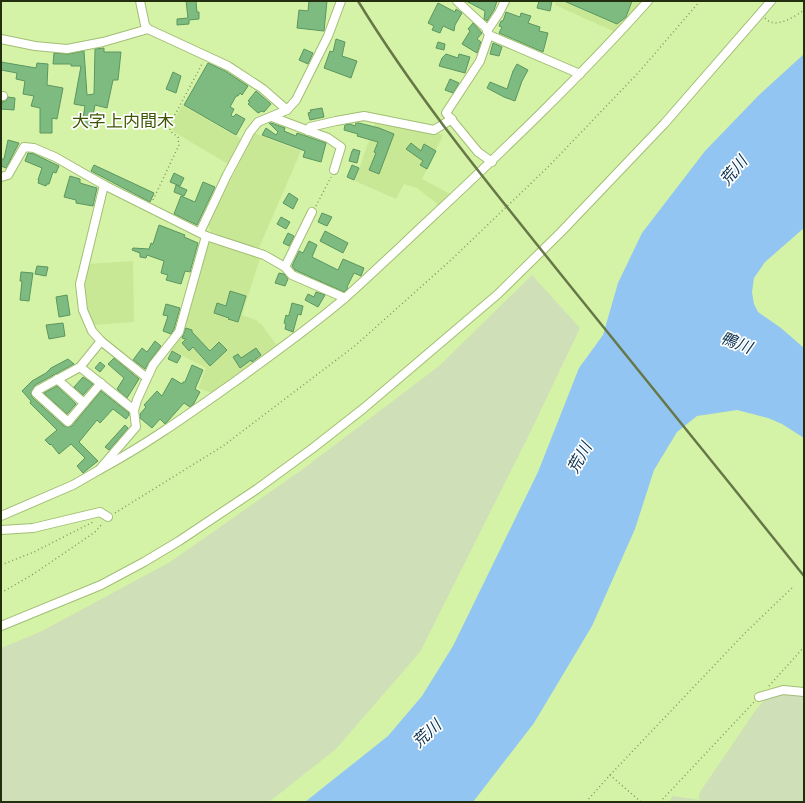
<svg xmlns="http://www.w3.org/2000/svg" width="805" height="803" viewBox="0 0 805 803" font-family="Signika,'Noto Sans JP',sans-serif">
<style>
.built{fill:#c9e896}
.green{fill:#cfdfb7}
.water{fill:#92c5f2}
.building{fill:#7ebb81;stroke:#5b965f}
.lines{fill:none;stroke-linecap:round;stroke-linejoin:round}
.minor-casing{stroke:#a2be74;stroke-width:10}
.path{stroke:#829760;stroke-width:1.5;stroke-dasharray:1 3;stroke-linecap:butt}
.minor{stroke:#fff;stroke-width:8}
.rail{stroke:#667848;stroke-width:2.5}
.labels{text-anchor:middle;dominant-baseline:central;stroke-width:3.5;stroke-linejoin:round;paint-order:stroke}
.water-label{font-size:16px;font-style:italic;fill:#09304e;stroke:#fff}
.quarter-label{font-size:17px;fill:#3e5504;stroke:#fff}
</style>
<rect width="100%" height="100%" fill="#d5f3a7"/>
<g class="built">
<path d="M556,1H642L615,32L555,5Z"/>
<path d="M182,105L241,139L228,164L174,132L172,128L174,120Z"/>
<path d="M376,120L438,133L443,135L422,179L452,195L440,206L417,188L404,184L396,199L355,181Z"/>
<path d="M254,133L301,151L258,250L211,232L208,226Z"/>
<path d="M209,239L261,255L242,315L256,320L262,325L278,347L212,393L198,388L206,368L170,349Z"/>
<path d="M133,261L134,322L93,325L85,307L83,284L87,264Z"/>
</g>
<g class="green">
<path d="M532,275L580,328L530,433L420,652L336,749L269,802H1V648L40,632L170,562L303,469L439,366Z"/>
<path d="M777,693H804V802H668L673,796L700,800L699,796L700,792L757,708L766,699Z"/>
</g>
<path class="water" d="M804,54V228L765,262L754,278L752,292L754,304L758,312L781,328L804,348V438L782,424L768,418L737,410L697,416L677,432L654,470L635,529L592,626L534,723L473,802H305L388,736L422,696L453,646L538,472L579,368L603,335L618,283L642,233L705,151L759,95Z"/>
<g class="building">
<path d="M186,1H196L197,12H199V19L189,20V24L177,25V19L188,18Z"/>
<path d="M309,1H327L324,31L297,28L299,10L308,11Z"/>
<path d="M466,1H497L494,10L487,21L484,19L485,11Z"/>
<path d="M539,1H552L550,11L537,8Z"/>
<path d="M564,1H632L626,17L617,24Z"/>
<path d="M438,3L455,12L456,9L462,13L455,25L454,31L443,26L440,33L432,30L434,26L428,23Z"/>
<path d="M506,12L520,17L521,13L531,16L528,23L540,27L539,31L548,33L543,52L499,33L502,27L499,26L501,21H503Z"/>
<path d="M473,23L482,33L477,39L481,42L477,53L462,44L470,31L468,29Z"/>
<path d="M336,39L345,42L342,56L357,61L351,78L324,68L330,51L333,52Z"/>
<path d="M438,42L445,44L444,50L436,48Z"/>
<path d="M493,43L502,47L499,56L490,54Z"/>
<path d="M104,48V52H121L118,80H113L107,108L95,105L91,126L82,124L85,106L74,104L81,66H71V64H53L54,53L68,54L84,51L87,95L94,94L95,49Z"/>
<path d="M304,49L313,53L308,64L299,60Z"/>
<path d="M446,54L458,58L459,54L470,57L465,73L439,66L442,58Z"/>
<path d="M1,62L36,68L37,63L48,64L47,85L63,88L57,119L52,118V133H40V108L31,106L34,96L23,94L25,81L16,79L17,73L1,70Z"/>
<path d="M208,63L225,71L248,86L242,95L240,93L238,96H236L230,107L234,109L231,115L233,117L236,114L245,119L236,135L184,105Z"/>
<path d="M517,64L528,70L522,81L515,101L504,97L487,88L490,82L507,89L513,71Z"/>
<path d="M173,72L181,76L176,93L166,89Z"/>
<path d="M450,79L459,83L453,93L445,90Z"/>
<path d="M256,91L271,104L264,112L262,111L258,113L248,104L250,102L248,101Z"/>
<path d="M8,97L15,98L14,110L1,109L2,102L6,101Z"/>
<path d="M322,108L324,117L310,120L308,113L311,112L310,110Z"/>
<path d="M269,123H271L285,128L284,131L296,136L297,133L326,143L321,162L303,157L305,151L262,135L266,128L276,135L278,132Z"/>
<path d="M356,123H359L379,128L394,134L379,174L369,170L376,153L374,152L378,142L357,136L358,134L344,130L345,125L350,124L355,126Z"/>
<path d="M8,140L19,143L6,168L1,166V159H4Z"/>
<path d="M411,143L421,151L424,144L436,151L427,169L420,165L423,161L406,149Z"/>
<path d="M353,149L360,151L357,163L349,161L352,151H353Z"/>
<path d="M28,153L34,154L59,166L56,173L53,172L49,184H47L46,186L38,183L39,180H38L42,168L25,161Z"/>
<path d="M94,165L154,193L150,202L91,171Z"/>
<path d="M352,165L359,168L354,180L347,177Z"/>
<path d="M174,173L184,178L180,186L170,182Z"/>
<path d="M70,176L80,179V183L97,188L93,206L76,203V200L64,197Z"/>
<path d="M203,182L215,187L197,225L174,214L181,196L195,202Z"/>
<path d="M176,185L187,190L184,196L174,192Z"/>
<path d="M289,193L298,199L293,209L283,203Z"/>
<path d="M322,213L332,217L327,226L318,222Z"/>
<path d="M281,217L290,222L286,229L277,224Z"/>
<path d="M159,225L185,235L184,237L198,243L190,272L185,271L181,284L166,280L168,275L161,273L164,261L147,255L146,258L140,257V253L132,250L133,248L149,249L151,243L153,244Z"/>
<path d="M325,231L348,243L343,253L320,241Z"/>
<path d="M288,233L294,236L289,246L283,243Z"/>
<path d="M309,241L317,245L312,257L338,270L343,259L364,268L361,276L354,273L347,287L348,288L344,292L295,270L292,266L299,251L303,253Z"/>
<path d="M37,266L48,267L46,276L35,274Z"/>
<path d="M21,272L33,273L29,301L20,300L22,281H20Z"/>
<path d="M279,273L284,274L288,279L285,286L275,283Z"/>
<path d="M230,291L246,296L238,322L228,319L229,318L214,313L217,303L226,306Z"/>
<path d="M316,292L325,295L318,307L305,300L308,294L314,297Z"/>
<path d="M67,295L70,315L59,317L56,297Z"/>
<path d="M292,303L303,306L301,315L298,314L293,332L285,329L286,324L284,323L286,315L288,316L289,315Z"/>
<path d="M166,304L180,308L174,329L171,334L163,331L168,316L163,315Z"/>
<path d="M63,323L65,336L49,339L46,325Z"/>
<path d="M186,328L192,330V332L210,351L219,342L227,350L210,366L193,347L189,351L182,343L186,339L182,338Z"/>
<path d="M155,341L161,346L149,362L145,369L133,360L142,348L147,352Z"/>
<path d="M256,348L261,355L252,362L251,360L240,368L233,357L238,354L241,358Z"/>
<path d="M172,351L181,356L177,363L168,359Z"/>
<path d="M114,358L139,379L127,398L117,389L124,378L108,364Z"/>
<path d="M68,359L74,364L35,385L31,393L32,397L64,426L69,427L72,426L101,391L129,413V415L126,419L113,409L100,423L97,420L79,442L98,461L83,473L77,466L85,458L71,444L59,454L51,444L50,445L45,440L57,430L30,403L31,401L22,391L32,381L46,373L51,368Z"/>
<path d="M100,362L105,366L100,372L95,368Z"/>
<path d="M192,365L203,370L195,389L200,392L193,405L190,407L184,403L167,422L165,424L160,419L152,428L140,418V414L146,407L144,405L157,391L162,396L172,378L182,384L183,382H185Z"/>
<path d="M83,377L93,384L83,395L74,387Z"/>
<path d="M57,386L76,404L67,414L44,393Z"/>
<path d="M125,425L128,428L109,450L105,447Z"/>
</g>
<g class="lines">
<g class="minor-casing">
<g id="minor">
<path d="M457,1L486,28L489,35L580,74"/>
<path d="M148,29L228,66L263,89L287,110"/>
<path d="M487,31L499,13L505,1"/>
<path d="M489,35L480,61L446,113L478,152L492,162"/>
<path d="M1,39L35,46L67,49L103,42L148,29L145,25L140,1"/>
<path d="M1,96H3"/>
<path d="M272,117L328,138L341,147L334,170"/>
<path d="M308,131L310,127L336,121L364,116L434,130L452,119"/>
<path d="M1,177L8,175L24,147L34,148L55,157L104,185L206,236L264,255L285,267L292,275L345,298"/>
<path d="M104,185L80,284L83,310L92,331L101,341L147,378"/>
<path d="M200,232L227,175L250,132L258,122L287,110L296,100L328,36L341,1"/>
<path d="M285,267L312,212"/>
<path d="M80,367L134,410"/>
<path d="M57,379L84,403"/>
<path d="M101,383L68,422L36,393L38,390L80,367L101,341"/>
<path d="M99,470C146,445 189,414 233,383C271,355 310,328 346,297C375,271 403,244 431,218C506,148 580,77 648,1"/>
<path d="M1,516L73,485L99,470L136,427L134,410L137,400L153,365L179,332L206,236"/>
<path d="M1,530L33,528L100,512L108,517"/>
<path d="M1,626L101,585L144,562L179,541L257,489L313,448L364,408L498,294L561,232L664,124L771,1"/>
<path d="M759,697L783,690L804,692"/>
</g>
</g>
<g class="path">
<path d="M765,18C775,30 794,17 804,10"/>
<path d="M153,200L179,145L178,137L170,131V124L203,62"/>
<path d="M316,206L331,177"/>
<path d="M115,513L223,446L356,345L452,259L547,168L639,72L700,1"/>
<path d="M1,565L34,552L93,522"/>
<path d="M1,593L35,573L95,532L103,523"/>
<path d="M769,686L804,647"/>
<path d="M610,775L745,633L794,586"/>
<path d="M586,802L610,775L641,802"/>
<path d="M660,802L754,702"/>
</g>
<use href="#minor" class="minor"/>
<path class="rail" d="M358,1C418,99 491,187 563,277C643,376 724,476 804,576"/>
</g>
<g class="labels">
<g class="water-label">
<text transform="translate(734 171) rotate(-50)">荒川</text>
<text transform="translate(736 343) rotate(21)">鴨川</text>
<text transform="translate(580 458) rotate(-61)">荒川</text>
<text transform="translate(427 734) rotate(-43)">荒川</text>
</g>
<g class="quarter-label">
<text x="123" y="121">大字上内間木</text>
</g>
</g>
<rect width="805" height="803" fill="none" stroke="#232e0f" stroke-width="4"/>
</svg>
